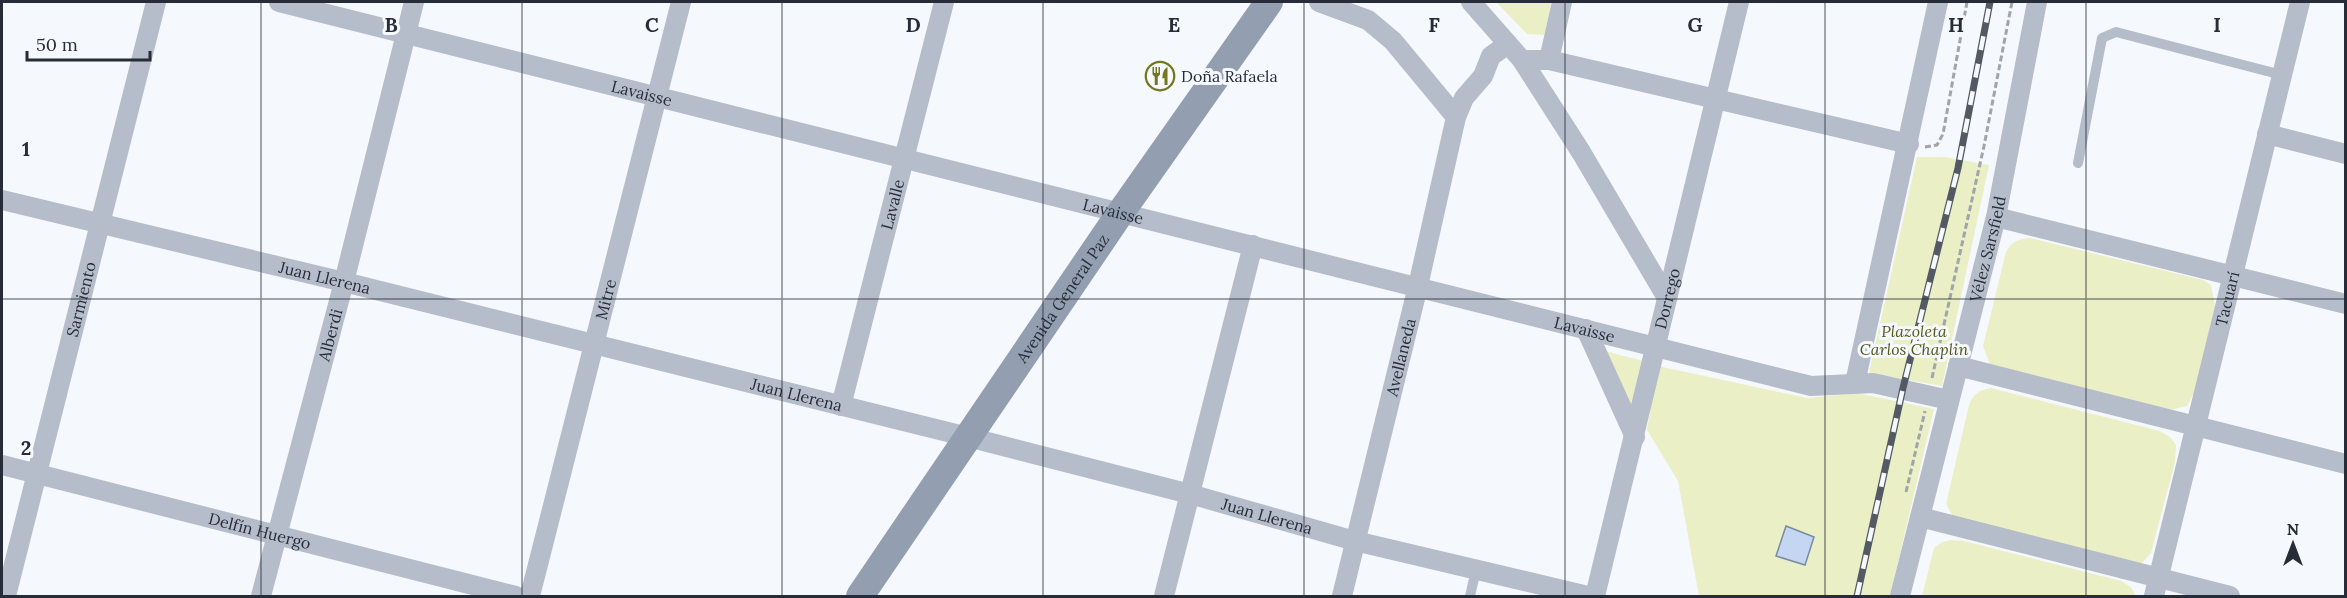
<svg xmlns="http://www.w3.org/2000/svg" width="2347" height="598" viewBox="0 0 2347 598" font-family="Lora,serif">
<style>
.green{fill:#ebefc6}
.building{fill:#c4d6f2;stroke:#798aa4;stroke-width:1.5}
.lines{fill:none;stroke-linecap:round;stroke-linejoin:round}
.path{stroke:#a0a5ac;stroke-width:3;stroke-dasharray:6 3;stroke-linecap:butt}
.lane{stroke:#b4bdc9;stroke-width:10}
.street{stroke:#b4bdc9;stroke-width:20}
.secondary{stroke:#939fb1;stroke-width:28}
.rail-casing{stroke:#535a63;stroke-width:7}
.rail{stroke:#f5f9fe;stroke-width:4.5;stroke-dasharray:14;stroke-linecap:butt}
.grid{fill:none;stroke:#262d38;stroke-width:1.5;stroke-opacity:0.55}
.labels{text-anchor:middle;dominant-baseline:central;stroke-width:6;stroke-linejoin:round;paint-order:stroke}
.poi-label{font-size:16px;fill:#262d38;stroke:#f5f9fe;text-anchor:start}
.street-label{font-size:16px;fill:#262d38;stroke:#f5f9fe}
.park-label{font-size:16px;font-style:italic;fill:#565816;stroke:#f5f9fe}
.grid-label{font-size:20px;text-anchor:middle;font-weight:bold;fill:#262d38;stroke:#f5f9fe;stroke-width:6;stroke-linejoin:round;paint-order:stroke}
</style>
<rect width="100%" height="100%" fill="#f5f9fe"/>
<g class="green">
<path d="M1496,2H1551L1545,35L1527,34Z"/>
<path d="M1917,157H1945L1989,165L1942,386L1869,373Z"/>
<path d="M2030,238L2203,280L2211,285L2215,306L2195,391L2187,406L2166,411L1990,365L1983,346L2006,252C2012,241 2018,239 2030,238Z"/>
<path d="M1605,351L1643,361L1631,408Z"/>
<path d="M1658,366L1807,398L1857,393L1934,409L1890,596H1699L1678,481L1647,430Z"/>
<path d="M1991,388L2160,431L2170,437L2176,445L2175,462L2151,553L2142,563L2135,564L1955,520L1946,504L1969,405C1973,394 1980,390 1991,388Z"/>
<path d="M1951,540L1964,541L2121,581L2131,587L2136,596H1922L1934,548L1942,542Z"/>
</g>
<path class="building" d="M1786,526L1814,537L1805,565L1776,556Z"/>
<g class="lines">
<g class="path">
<path d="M1925,147L1937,145L1943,134L1967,2"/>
<path d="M1932,378L1984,146L2012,2"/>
<path d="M1906,492L1925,411"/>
</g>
<g class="lane">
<path d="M2078,163L2102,38L2116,32L2282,75"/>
<path d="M1470,596L1476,570"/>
</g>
<g class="street">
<path id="s1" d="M279,2L1811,386L1873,383L1949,400"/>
<path d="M1319,2L1368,20L1393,41L1456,117"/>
<path d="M1471,2L1522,60L1581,152L1667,298"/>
<path d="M1522,60H1549L1909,144"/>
<path d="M1549,60L1562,2"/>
<path d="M2267,134L2346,154"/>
<path id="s2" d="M2,200L344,282L968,437L1190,494L1355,541L1588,596"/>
<path d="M1996,217L2346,304"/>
<path d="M1586,329L1635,437"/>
<path d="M1958,366L2346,464"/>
<path d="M1855,383L1938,2"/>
<path id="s3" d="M841,406L944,2"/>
<path id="s4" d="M2,465L516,596"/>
<path d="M1920,517L2230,596"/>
<path id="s5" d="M6,596L156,2"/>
<path id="s6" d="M261,596L344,282L414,2"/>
<path id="s7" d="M530,596L681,2"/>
<path d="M1164,596L1253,245"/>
<path id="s8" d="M1342,596L1418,286L1456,117L1464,98L1483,76L1491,56L1508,44"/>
<path id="s9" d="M1595,596L1739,2"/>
<path id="s10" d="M1900,596L1996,217L2037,2"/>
<path id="s11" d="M2154,596L2300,2"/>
</g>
<path class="secondary" id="s12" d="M860,596L1121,212L1269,2"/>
<g class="rail-casing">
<path id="rail" d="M1857,596L1903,388L1958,168L1990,2"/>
</g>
<use href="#rail" class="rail"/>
</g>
<path class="grid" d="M261,2V596M522,2V596M782,2V596M1043,2V596M1304,2V596M1565,2V596M1825,2V596M2086,2V596M2,299H2346"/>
<defs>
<g id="restaurant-ring" transform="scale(1.5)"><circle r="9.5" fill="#f5f9fe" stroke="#74771f" stroke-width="1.5"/><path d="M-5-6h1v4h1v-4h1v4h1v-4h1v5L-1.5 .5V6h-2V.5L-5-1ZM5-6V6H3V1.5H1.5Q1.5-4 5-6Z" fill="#74771f"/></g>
</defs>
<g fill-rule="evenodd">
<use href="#restaurant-ring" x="1160" y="76"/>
</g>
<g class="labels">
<g class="poi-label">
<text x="1181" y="76">Doña Rafaela</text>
</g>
<g class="street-label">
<text stroke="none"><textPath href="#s1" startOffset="374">Lavaisse</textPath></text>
<text stroke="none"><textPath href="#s3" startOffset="208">Lavalle</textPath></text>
<text stroke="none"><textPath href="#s1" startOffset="860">Lavaisse</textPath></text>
<text stroke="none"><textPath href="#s10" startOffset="358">Vélez Sarsfield</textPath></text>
<text stroke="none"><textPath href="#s2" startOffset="332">Juan Llerena</textPath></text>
<text stroke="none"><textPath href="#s12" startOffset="360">Avenida General Paz</textPath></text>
<text stroke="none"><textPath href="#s5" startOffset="306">Sarmiento</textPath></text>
<text stroke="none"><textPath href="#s7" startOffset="306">Mitre</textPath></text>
<text stroke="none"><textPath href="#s9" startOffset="306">Dorrego</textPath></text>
<text stroke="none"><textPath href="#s11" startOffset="306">Tacuarí</textPath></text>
<text stroke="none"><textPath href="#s1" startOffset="1346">Lavaisse</textPath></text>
<text stroke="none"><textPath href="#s6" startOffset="270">Alberdi</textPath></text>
<text stroke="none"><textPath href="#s8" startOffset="246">Avellaneda</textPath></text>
<text stroke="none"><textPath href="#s2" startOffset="818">Juan Llerena</textPath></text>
<text stroke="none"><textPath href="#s2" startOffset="1304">Juan Llerena</textPath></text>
<text stroke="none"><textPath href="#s4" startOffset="266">Delfín Huergo</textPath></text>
</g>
<g class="park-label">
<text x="1914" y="331">Plazoleta<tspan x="1914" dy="18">Carlos Chaplin</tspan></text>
</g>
</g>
<g class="grid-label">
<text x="391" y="32">B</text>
<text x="652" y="32">C</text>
<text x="913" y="32">D</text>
<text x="1174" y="32">E</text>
<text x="1434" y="32">F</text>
<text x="1695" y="32">G</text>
<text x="1956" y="32">H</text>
<text x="2217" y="32">I</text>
<text x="26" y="156">1</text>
<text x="26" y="455">2</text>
</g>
<rect width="2347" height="598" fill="none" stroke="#262d38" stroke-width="6"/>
<g transform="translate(2293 544)" stroke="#f5f9fe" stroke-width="4.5" paint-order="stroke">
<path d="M0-4.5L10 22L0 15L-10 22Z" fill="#262d38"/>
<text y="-9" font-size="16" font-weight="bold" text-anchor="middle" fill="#262d38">N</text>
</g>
<path d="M27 51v9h123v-9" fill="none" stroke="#262d38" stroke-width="3"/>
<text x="36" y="51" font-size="18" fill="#262d38" stroke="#f5f9fe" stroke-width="4.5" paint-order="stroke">50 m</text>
</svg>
